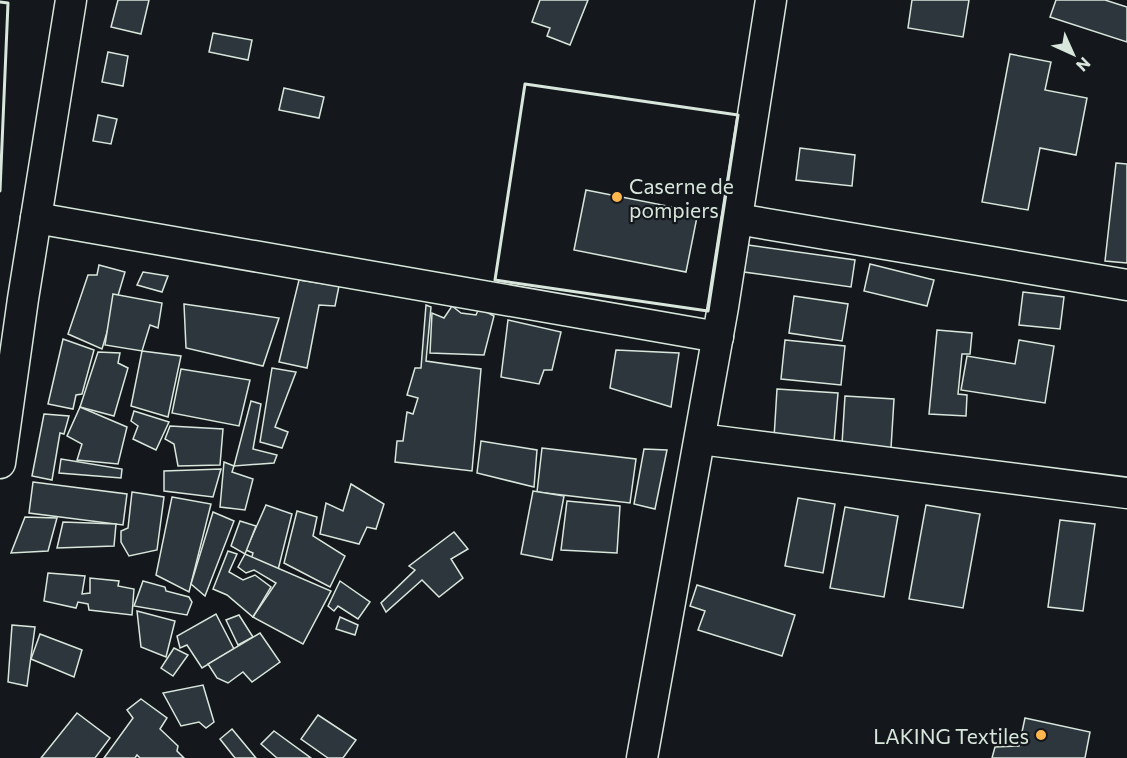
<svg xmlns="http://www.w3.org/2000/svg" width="1127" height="758" viewBox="0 0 1127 758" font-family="Commissioner,sans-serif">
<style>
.building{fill:#2c363c;stroke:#d8e6dc;stroke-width:1.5}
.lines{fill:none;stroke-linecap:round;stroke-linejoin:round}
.minor-casing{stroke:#d8e6dc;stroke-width:33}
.minor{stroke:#14181c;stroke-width:30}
.wall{stroke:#d8e6dc;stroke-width:3}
.poi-dot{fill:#ffb74d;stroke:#14181c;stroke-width:2}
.labels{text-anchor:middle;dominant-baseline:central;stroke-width:4.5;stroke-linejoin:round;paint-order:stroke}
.poi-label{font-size:21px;fill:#d8e6dc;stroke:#14181c;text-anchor:start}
</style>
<rect width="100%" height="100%" fill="#14181c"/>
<g class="building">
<path d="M118,0H149L141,34L111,27Z"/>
<path d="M540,0H588L570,45L547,36L550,28L532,22Z"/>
<path d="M912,0H969L963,37L908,28Z"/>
<path d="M1056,0H1105L1127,7V42L1050,17Z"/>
<path d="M213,33L252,40L248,60L209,52Z"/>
<path d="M108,52L128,56L123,86L102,82Z"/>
<path d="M1010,54L1051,62L1045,90L1087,98L1076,155L1040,148L1028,210L982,202Z"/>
<path d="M284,88L324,97L319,118L279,110Z"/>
<path d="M98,115L117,119L111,144L93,141Z"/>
<path d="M800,148L855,155L852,186L796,180Z"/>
<path d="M1116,163L1127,164V263L1105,261Z"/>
<path d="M586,190L698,212L686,272L574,250Z"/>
<path d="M748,245L855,260L851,287L744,272Z"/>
<path d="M870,264L934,280L927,306L864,291Z"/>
<path d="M99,265L125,272L102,349L68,334L88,275H97Z"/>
<path d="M143,272L168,276L162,292L137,285Z"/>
<path d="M299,280L339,286L335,306L319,305L307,368L279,362Z"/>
<path d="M1023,292L1064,297L1060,329L1019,325Z"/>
<path d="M113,294L162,303L158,328L150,325L142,351L105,345Z"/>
<path d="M794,296L848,304L842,341L789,333Z"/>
<path d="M184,304L279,318L263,366L186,348Z"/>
<path d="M426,305L431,307L426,361L481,369L472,471L395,462L397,441H403L407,412L413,414L418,398L407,395L415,368H421Z"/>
<path d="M452,306L461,313L476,315L479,308L494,316L484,355L430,353L432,313L444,318Z"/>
<path d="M508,320L561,332L552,370H544L539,384L501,377Z"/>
<path d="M937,330L972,333L970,354H962L958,394L967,395L966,416L929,414Z"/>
<path d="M63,339L94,350L82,394L76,395L73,409L48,404Z"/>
<path d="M785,340L845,346L841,385L781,379Z"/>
<path d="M1019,340L1054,346L1045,403L961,390L967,356L1015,364Z"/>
<path d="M616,350L679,353L671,407L610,388Z"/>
<path d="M142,351L181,356L168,417L131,406Z"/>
<path d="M98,352L120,353L118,363L128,368L114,416L80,407Z"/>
<path d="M272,368L296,372L275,427L288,432L282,448L260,442Z"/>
<path d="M181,369L250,380L239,426L172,413Z"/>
<path d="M777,389L838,393L834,442L774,438Z"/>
<path d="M845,396L894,399L891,448L842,444Z"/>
<path d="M251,401L261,404L253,449L277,455L274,463L234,466Z"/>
<path d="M80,407L127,427L118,464L77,460L82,444L67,436Z"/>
<path d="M134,411L169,422L156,450L133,439L138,426L131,421Z"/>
<path d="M44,414L69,416L64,434L60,433L52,480L32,476Z"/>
<path d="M170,426L223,429L220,465L178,466L174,444L165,439Z"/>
<path d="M481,441L537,450L534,487L477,473Z"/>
<path d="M542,448L636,459L630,503L537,492Z"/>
<path d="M644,449L667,450L655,509L634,504Z"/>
<path d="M61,459L122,469L121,478L59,473Z"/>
<path d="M224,462L234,466L232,472L253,479L245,510L220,507Z"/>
<path d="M221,469L213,497L164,491V471Z"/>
<path d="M33,482L127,494L123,525L29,513Z"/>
<path d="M351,484L384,504L376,529L367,527L359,544L320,534L326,503L343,511Z"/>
<path d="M533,491L564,496L552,560L521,554Z"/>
<path d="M132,492L164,497L157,550L129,556L121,542V531L128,528Z"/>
<path d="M172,497L211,504L189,592L156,575Z"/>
<path d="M798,498L835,504L823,573L785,566Z"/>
<path d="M567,501L620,506L617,553L561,550Z"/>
<path d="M266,505L292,514L278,570L251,560L253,553L246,550Z"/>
<path d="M926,505L980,514L963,608L909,599Z"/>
<path d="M845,507L898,516L884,597L830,588Z"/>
<path d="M297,511L317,517L313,536L345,556L330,587L284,563Z"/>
<path d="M213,512L234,521L205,596L191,584Z"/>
<path d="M25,517L57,518L48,551L11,553Z"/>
<path d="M1060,520L1095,524L1083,611L1048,607Z"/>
<path d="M240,521L256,526L245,554L231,546Z"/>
<path d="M63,522L116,524L114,546L57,548Z"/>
<path d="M454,532L468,549L451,559L463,578L439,597L422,580L386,612L381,603L415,570L409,566Z"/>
<path d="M228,551L237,554L229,572L243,580L255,575L271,587L253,617L227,595L213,589Z"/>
<path d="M245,554L331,591L303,644L253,617L276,583L254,570L246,573L238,567Z"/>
<path d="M48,573L85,576L82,594L90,593V578L119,581L118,586L134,589L132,615L89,610L88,604L78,602L76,608L44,601Z"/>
<path d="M143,581L165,587L166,591L189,597L192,602L187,615L134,606Z"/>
<path d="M340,581L370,602L358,619L338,606L334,611L328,606Z"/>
<path d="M697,585L795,615L782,656L698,630L705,611L690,606Z"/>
<path d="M137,611L175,621L166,657L141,647Z"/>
<path d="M216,614L234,649L202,668L187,645L180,648L177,636Z"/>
<path d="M239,615L253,637L238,645L226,620Z"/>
<path d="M340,617L358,625L355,635L336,629Z"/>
<path d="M12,625L35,627L27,686L8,682Z"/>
<path d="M260,633L280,662L252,682L243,672L228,683L217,678L208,664Z"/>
<path d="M40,634L82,650L74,677L31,659Z"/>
<path d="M174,648L188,655L173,676L161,668Z"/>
<path d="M203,685L214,722L206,728L199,722L181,726L163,693Z"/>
<path d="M141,699L167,718L160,729L178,746L177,751L184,758H140L137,755L135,758H104L133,718L127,710Z"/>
<path d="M77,713L110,738L95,758H41Z"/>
<path d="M318,715L356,740L343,758H328L301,739Z"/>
<path d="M1025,718L1090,732L1085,758H992L995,747L1019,746Z"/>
<path d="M232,729L256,758H235L220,739Z"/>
<path d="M274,731L311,758H277L261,744Z"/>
</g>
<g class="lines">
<g class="minor-casing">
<g id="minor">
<path d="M36,218L718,337"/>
<path d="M737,219L1127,285"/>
<path d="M700,439L1127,493"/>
<path d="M0,463L23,299L71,0"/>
<path d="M642,758L723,307L771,0"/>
</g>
</g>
<use href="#minor" class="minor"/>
<g class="wall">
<path d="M0,2L8,3L0,191"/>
<path d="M525,84L738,115L708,311L495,280Z"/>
</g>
</g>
<g class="poi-dot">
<circle cx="617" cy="197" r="6"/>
<circle cx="1041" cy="735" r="6"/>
</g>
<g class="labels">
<g class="poi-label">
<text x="629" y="185">Caserne de<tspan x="629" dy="24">pompiers</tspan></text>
<text x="1029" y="735" text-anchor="end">LAKING Textiles</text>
</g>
</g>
<g transform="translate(1073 54) rotate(135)" stroke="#14181c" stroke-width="4.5" paint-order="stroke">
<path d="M0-4.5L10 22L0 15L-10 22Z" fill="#d8e6dc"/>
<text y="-9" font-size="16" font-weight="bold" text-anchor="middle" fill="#d8e6dc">N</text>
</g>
</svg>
